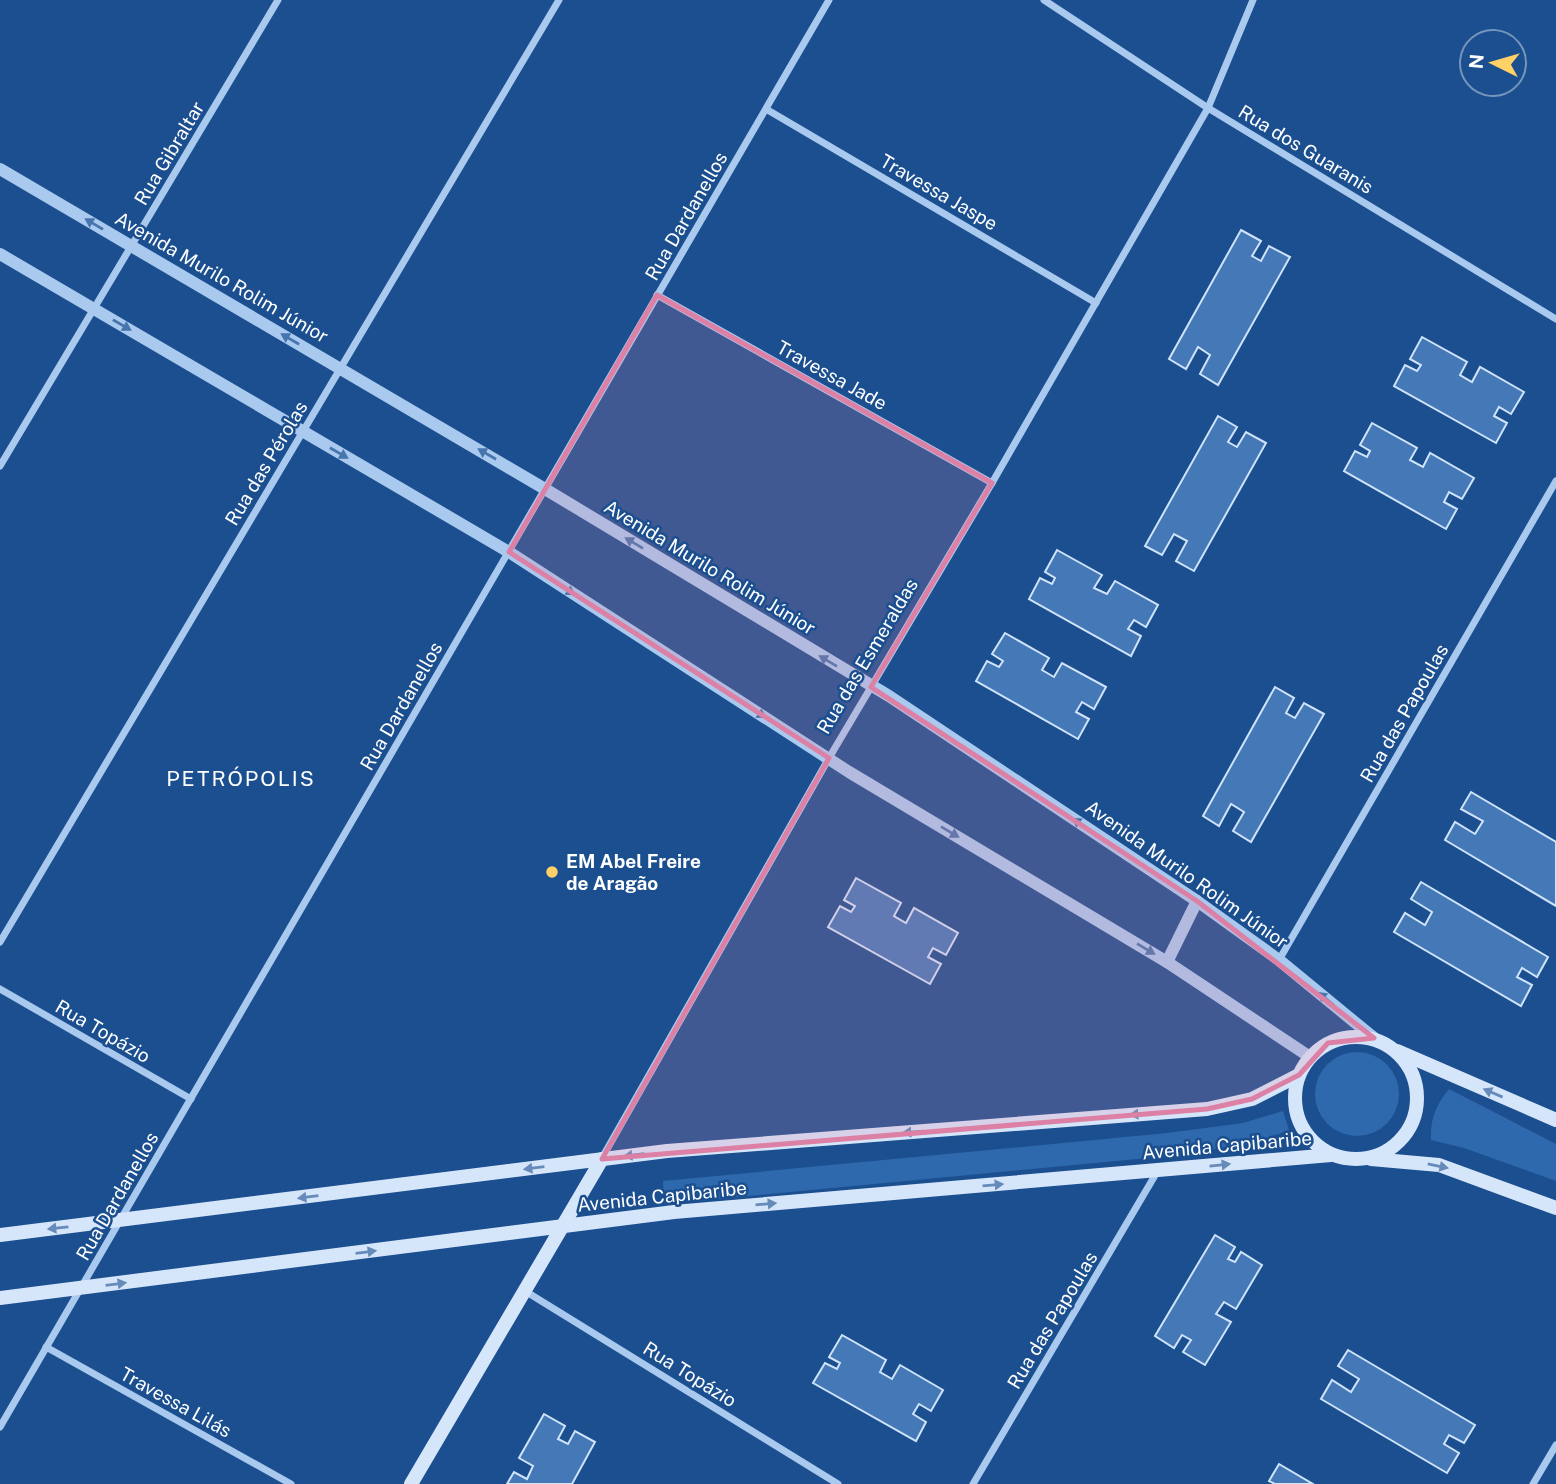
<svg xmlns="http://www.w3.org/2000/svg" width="1556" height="1484" viewBox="0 0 1556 1484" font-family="'Public Sans',sans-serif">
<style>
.green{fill:#2e69ad}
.building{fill:#4478b7;stroke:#cfe3fa;stroke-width:2}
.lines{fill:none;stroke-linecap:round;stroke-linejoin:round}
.minor{stroke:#a9c9ee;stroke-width:7}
.tertiary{stroke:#a9c9ee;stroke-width:12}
.secondary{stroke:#d6e6fa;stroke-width:14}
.oneway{fill:#4674ac}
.oneway2{fill:#668bba}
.marked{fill:#dd80a5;fill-opacity:0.2;stroke:#dd80a5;stroke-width:5;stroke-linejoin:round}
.poi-dot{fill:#ffd166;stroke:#1b4f8f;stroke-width:2.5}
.labels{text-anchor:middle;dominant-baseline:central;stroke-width:5;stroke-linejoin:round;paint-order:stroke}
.street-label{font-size:19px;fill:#fff;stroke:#1b4f8f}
.poi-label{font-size:19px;font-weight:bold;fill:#fff;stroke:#1b4f8f;text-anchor:start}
.neighbourhood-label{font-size:21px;letter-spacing:2px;fill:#fff;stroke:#1b4f8f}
</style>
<rect width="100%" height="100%" fill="#1b4f8f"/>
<g class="green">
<circle cx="1357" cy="1094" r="42"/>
<path d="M1449,1089L1556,1144V1181L1464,1148L1431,1140C1430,1119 1436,1105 1449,1089Z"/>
<path d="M1283,1111L1289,1130C1251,1146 1210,1149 1169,1156L664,1204L663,1181L1167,1133L1243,1123Z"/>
</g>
<g class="building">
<path d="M1241,230L1261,241L1252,256L1261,261L1269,246L1290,257L1218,385L1200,374L1210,355L1198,347L1186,369L1169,359Z"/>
<path d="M1422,337L1467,362L1460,375L1472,382L1480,367L1524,392L1511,414L1499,407L1494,416L1507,423L1496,443L1394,386L1405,365L1417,371L1421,365L1410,359Z"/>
<path d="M1218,416L1237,427L1228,442L1237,447L1246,432L1266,443L1194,571L1176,561L1187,541L1174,534L1162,555L1145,546Z"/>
<path d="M1372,423L1417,448L1410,460L1423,467L1430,453L1474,478L1462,499L1449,492L1444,502L1457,509L1446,529L1344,471L1355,451L1367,457L1370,451L1360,445Z"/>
<path d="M1057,550L1102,575L1094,588L1107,594L1115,581L1158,605L1146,627L1134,620L1128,629L1141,636L1131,656L1029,599L1040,578L1052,584L1055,578L1045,572Z"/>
<path d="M1005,633L1049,658L1042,670L1054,677L1062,663L1106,687L1094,709L1082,702L1076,712L1089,719L1078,739L976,681L987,661L999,667L1003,661L992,654Z"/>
<path d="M1275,687L1294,698L1286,713L1295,718L1304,703L1324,714L1251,842L1233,831L1244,812L1231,804L1219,826L1203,816Z"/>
<path d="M1471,792L1556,842V906L1445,840L1455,822L1475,834L1483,821L1461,809Z"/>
<path d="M856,878L901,903L894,916L906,923L914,908L958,933L946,955L933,948L928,957L941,964L930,984L828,927L840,906L851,912L855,906L844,900Z"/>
<path d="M1421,882L1548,957L1537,977L1522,968L1517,977L1532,985L1521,1006L1394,932L1405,913L1425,925L1432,912L1411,899Z"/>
<path d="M1215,1235L1235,1247L1228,1259L1235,1262L1241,1252L1262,1265L1236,1309L1224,1302L1216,1314L1231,1322L1205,1365L1183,1352L1191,1340L1182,1335L1174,1348L1155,1336Z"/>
<path d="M842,1335L886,1360L880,1372L892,1379L900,1365L943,1390L931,1411L919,1404L913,1414L926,1422L916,1441L813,1383L825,1363L837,1369L840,1363L829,1357Z"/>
<path d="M1348,1350L1475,1425L1464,1443L1449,1435L1444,1444L1459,1453L1447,1473L1321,1399L1332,1380L1351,1392L1359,1379L1338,1366Z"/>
<path d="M544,1414L565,1426L558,1439L568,1444L575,1431L595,1442L572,1484H507L514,1472L527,1479L533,1466L519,1458Z"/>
<path d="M1279,1464L1313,1484H1275L1269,1481Z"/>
</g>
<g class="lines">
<g class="minor">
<path d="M1044,0L1208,108L1556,319"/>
<path d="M766,109L1096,303"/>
<path d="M657,295L992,483"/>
<path d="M0,466L278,0"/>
<path d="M0,942L559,0"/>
<path d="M1279,960L1556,481"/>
<path d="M0,989L191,1099"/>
<path d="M602,1158L829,758L992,483L1208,108L1253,0"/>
<path d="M525,1291L838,1484"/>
<path d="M46,1347L291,1484"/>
<path d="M0,1427L829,0"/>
<path d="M973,1484L1157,1172"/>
<path d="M1533,1484L1556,1445"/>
</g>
<g class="tertiary">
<path d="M0,169L545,489L889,696L1197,901L1279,960L1374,1038"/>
<path d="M0,254L509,552L849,772L1167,962L1310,1057"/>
<path d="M1167,962L1197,901"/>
</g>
<g class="secondary">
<circle cx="1356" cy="1098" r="61"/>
<path d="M1397,1051L1556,1120"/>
<path d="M1371,1159L1439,1165L1556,1208"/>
<path d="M0,1235L667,1151L1207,1109L1252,1099L1299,1075"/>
<path d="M0,1298L674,1212L1331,1155"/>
<path d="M411,1484L602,1159"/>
</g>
</g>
<defs><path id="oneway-solid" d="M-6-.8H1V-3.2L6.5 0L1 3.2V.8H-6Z" transform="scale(1.75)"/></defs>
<g class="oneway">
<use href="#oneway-solid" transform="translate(94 224) rotate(-149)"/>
<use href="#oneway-solid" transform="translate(122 325) rotate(30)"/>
<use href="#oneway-solid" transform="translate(290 339) rotate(-150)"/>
<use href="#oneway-solid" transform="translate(339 453) rotate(30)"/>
<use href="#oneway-solid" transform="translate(487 454) rotate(-150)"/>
<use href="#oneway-solid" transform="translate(634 543) rotate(-149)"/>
<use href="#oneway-solid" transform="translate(566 589) rotate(33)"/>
<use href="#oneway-solid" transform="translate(828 661) rotate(-149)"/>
<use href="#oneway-solid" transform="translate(757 712) rotate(33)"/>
<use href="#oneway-solid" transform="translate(1081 824) rotate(-146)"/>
<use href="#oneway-solid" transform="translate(950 832) rotate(31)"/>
<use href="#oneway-solid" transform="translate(1146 949) rotate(31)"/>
<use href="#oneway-solid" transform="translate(1326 999) rotate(-141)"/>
</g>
<g class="oneway2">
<use href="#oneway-solid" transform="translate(1493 1093) rotate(-157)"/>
<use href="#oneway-solid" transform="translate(1140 1114) rotate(176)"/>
<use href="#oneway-solid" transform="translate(913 1132) rotate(176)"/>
<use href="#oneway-solid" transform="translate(634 1155) rotate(173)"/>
<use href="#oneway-solid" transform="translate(1220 1165) rotate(-6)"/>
<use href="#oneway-solid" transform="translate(1438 1166) rotate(12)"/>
<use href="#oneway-solid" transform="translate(534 1168) rotate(173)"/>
<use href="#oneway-solid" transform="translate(993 1185) rotate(-5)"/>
<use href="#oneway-solid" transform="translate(308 1197) rotate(173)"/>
<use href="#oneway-solid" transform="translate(766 1204) rotate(-5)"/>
<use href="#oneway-solid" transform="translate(58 1228) rotate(174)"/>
<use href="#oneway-solid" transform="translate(366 1252) rotate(-7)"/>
<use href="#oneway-solid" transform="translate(116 1284) rotate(-7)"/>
</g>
<path class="marked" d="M657,295L992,483L871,687L1197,901L1374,1038L1328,1043L1299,1075L1252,1099L1207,1109L602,1159L829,758L509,552Z"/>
<circle class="poi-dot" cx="552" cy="872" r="7"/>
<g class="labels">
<g class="street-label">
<text transform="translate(1306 149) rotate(31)">Rua dos Guaranis</text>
<text transform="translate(169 153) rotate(-59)">Rua Gibraltar</text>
<text transform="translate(939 192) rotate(30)">Travessa Jaspe</text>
<text transform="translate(686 216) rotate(-60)">Rua Dardanellos</text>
<text transform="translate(222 277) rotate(30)">Avenida Murilo Rolim Júnior</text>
<text transform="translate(832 375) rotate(29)">Travessa Jade</text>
<text transform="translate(266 463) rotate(-59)">Rua das Pérolas</text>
<text transform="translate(710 567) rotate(31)">Avenida Murilo Rolim Júnior</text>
<text transform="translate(867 656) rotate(-59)">Rua das Esmeraldas</text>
<text transform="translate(401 706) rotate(-60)">Rua Dardanellos</text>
<text transform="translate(1404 713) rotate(-60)">Rua das Papoulas</text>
<text transform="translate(1187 874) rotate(35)">Avenida Murilo Rolim Júnior</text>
<text transform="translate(103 1031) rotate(30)">Rua Topázio</text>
<text transform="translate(1227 1145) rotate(-5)">Avenida Capibaribe</text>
<text transform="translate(117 1196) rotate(-60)">Rua Dardanellos</text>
<text transform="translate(662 1196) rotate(-6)">Avenida Capibaribe</text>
<text transform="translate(1052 1320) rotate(-59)">Rua das Papoulas</text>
<text transform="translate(690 1374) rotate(32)">Rua Topázio</text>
<text transform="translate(176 1402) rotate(29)">Travessa Lilás</text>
</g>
<g class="poi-label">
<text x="566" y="861">EM Abel Freire<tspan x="566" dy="22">de Aragão</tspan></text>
</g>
<g class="neighbourhood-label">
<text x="241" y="778">PETRÓPOLIS</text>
</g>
</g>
<g transform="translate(1493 63) rotate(275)"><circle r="33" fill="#1b4f8f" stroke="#7695bc" stroke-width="2"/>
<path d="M0-5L12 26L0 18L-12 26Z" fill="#ffd166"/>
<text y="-10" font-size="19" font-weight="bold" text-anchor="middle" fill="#ffffff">N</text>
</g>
</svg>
